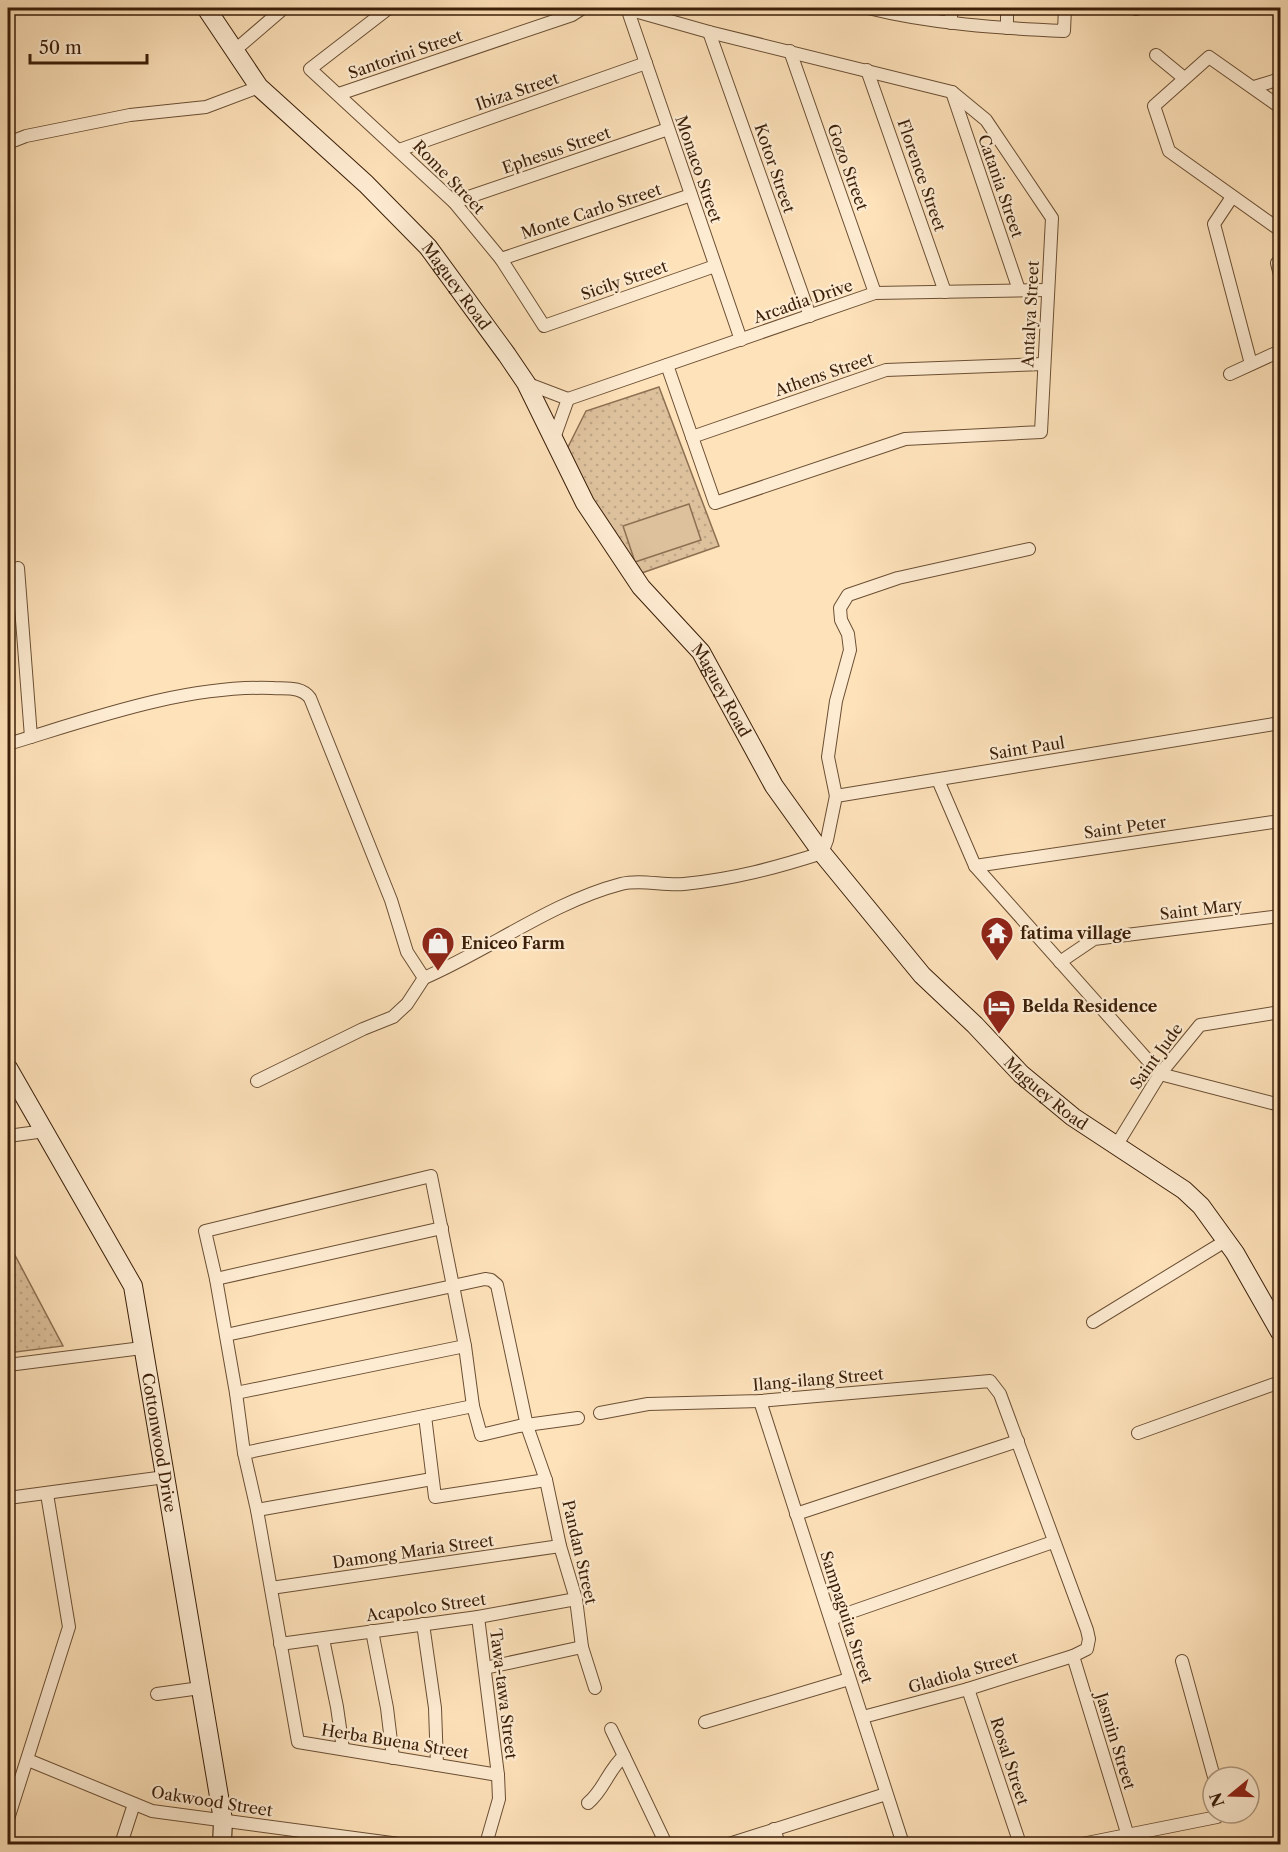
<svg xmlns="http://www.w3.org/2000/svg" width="1288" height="1852" viewBox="0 0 1288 1852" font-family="'Libre Caslon Text',serif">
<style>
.grass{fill:url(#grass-dots);stroke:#8c7052;stroke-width:1.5}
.pitch{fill:#ddc19c;stroke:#8c7052;stroke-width:1.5}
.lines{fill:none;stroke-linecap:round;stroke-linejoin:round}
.street-casing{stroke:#6b4f34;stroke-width:14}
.secondary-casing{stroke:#3a1e08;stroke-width:20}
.street{stroke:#feecd2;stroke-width:12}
.secondary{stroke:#feecd2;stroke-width:18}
.labels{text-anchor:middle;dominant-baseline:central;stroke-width:4.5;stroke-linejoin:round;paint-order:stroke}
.street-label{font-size:16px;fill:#3a1e08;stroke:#feecd2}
.poi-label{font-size:16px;font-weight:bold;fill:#3a1e08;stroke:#feecd2;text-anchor:start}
</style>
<defs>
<pattern id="grass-dots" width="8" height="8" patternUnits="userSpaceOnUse" patternTransform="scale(1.5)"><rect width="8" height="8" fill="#ddc19c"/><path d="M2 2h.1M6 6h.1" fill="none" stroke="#bea585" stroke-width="1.8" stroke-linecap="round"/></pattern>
</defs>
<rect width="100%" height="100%" fill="#fee2ba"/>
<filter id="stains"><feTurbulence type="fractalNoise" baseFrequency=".00333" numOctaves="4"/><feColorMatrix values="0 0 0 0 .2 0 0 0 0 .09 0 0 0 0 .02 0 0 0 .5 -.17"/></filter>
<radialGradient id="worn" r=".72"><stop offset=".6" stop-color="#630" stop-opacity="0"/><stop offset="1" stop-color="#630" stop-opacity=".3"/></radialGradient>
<g class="grass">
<path d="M659,387L719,546L636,575L563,457L586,411Z"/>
<path d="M8,1242L63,1346L8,1353Z"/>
</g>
<path class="pitch" d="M689,504L701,540L635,562L623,526Z"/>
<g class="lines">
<g class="street-casing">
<g id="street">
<path d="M389,8L310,69L454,202L501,259L544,326L715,266"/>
<path d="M624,8L709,32L952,92L986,120L1052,218L1041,432L905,439L715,503L667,365"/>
<path d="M627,8L741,340"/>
<path d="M868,8C932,24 998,28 1064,31L1065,8"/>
<path d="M1136,9L1141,8"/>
<path d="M951,23V8"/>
<path d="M1007,28V8"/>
<path d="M709,32L810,316"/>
<path d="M234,51L284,8"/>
<path d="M790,51L875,293"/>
<path d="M1156,55L1184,78"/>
<path d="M867,70L945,292"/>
<path d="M1254,87L1280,79"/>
<path d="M952,92L1019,290"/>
<path d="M339,94L572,15L583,8"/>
<path d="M1280,107L1209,57L1154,106L1169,151L1280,230"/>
<path d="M8,143L26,136L130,115L206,107L259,87"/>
<path d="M399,150L646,63"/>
<path d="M1232,197L1214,224L1251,364"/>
<path d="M454,202L668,129"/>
<path d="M501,259L691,195"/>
<path d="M1280,260L1277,263L1280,275"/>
<path d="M1230,374L1280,351"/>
<path d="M526,383L568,399L553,441"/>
<path d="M568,399L875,293L1047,290"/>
<path d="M692,437L886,370L1044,364"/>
<path d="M18,568L31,737"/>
<path d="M8,744C91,719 184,685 272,688C286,689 301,686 310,698L391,900L407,952L424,978C489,950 552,902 621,884C641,879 664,886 684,884C734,879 775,868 822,853L827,840L836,796L1280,723"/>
<path d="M938,780L975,866L1160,1074L1280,1105"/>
<path d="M836,796L828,757L836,701L850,650L848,634L841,620L840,608L848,595L898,578L1029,549"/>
<path d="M975,866L1280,821"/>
<path d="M1060,962L1094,939L1280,916"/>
<path d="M257,1081L363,1029L393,1017L407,1004L424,978"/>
<path d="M8,1136L45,1131"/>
<path d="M1116,1146L1160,1074L1200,1025L1280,1012"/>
<path d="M216,1279L442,1228"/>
<path d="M1093,1322L1227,1240"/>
<path d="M226,1335L485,1279L491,1280L497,1285L527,1426L546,1480L560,1546L576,1599L582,1647L595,1688"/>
<path d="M8,1365L142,1348"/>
<path d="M236,1393L465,1346"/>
<path d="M760,1401L903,1844"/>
<path d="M600,1413L648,1404L760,1401L990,1381L1000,1394L1087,1630L1089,1639L1087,1649L1073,1656L968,1689L863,1717"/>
<path d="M425,1416L435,1497L546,1480"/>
<path d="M1138,1433L1280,1382"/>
<path d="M244,1453L473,1406"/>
<path d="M8,1498L165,1477"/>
<path d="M257,1510L432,1479"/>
<path d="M796,1514L1018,1441"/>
<path d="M271,1588L560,1546"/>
<path d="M478,1617L498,1775L499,1799L486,1844"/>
<path d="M831,1619L1053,1542"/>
<path d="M423,1624L435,1708L437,1765"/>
<path d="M372,1631L387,1708L393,1758"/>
<path d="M323,1639L337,1707L343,1749"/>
<path d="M280,1644L478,1617L576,1599"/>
<path d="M1073,1656L1128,1836"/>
<path d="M1182,1661L1214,1777"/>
<path d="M485,1668L582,1647"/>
<path d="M968,1689L1020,1844"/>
<path d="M157,1694L200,1688"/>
<path d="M705,1722L849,1679"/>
<path d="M611,1729L624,1756"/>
<path d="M28,1760L152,1811L399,1844"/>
<path d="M498,1775L298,1742L257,1510L244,1453L236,1393L216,1279L205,1231L431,1176L465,1346L473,1406L481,1435L519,1426L578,1418"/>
<path d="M588,1803C604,1790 608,1770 624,1756L666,1844"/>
<path d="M8,1819L69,1627L47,1494"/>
<path d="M774,1829L779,1844"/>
<path d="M121,1844L134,1804"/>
<path d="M729,1844L886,1794"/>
<path d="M1082,1844L1217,1817L1221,1813"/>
</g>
</g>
<g class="secondary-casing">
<g id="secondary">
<path id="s1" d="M206,8L259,87L366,184L428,247L507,355L526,383L585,503L641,587L701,652L774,786L822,853L922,975L975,1025L1021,1074L1073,1117L1184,1190L1201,1206L1235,1253L1280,1332"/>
<path id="s2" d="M8,1068L133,1286L223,1820L222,1844"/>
</g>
</g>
<use href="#street" class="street"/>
<use href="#secondary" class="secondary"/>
</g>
<defs>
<g id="temple-pin" transform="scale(1.725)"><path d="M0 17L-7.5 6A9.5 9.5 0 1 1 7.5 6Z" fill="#8f2418" stroke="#feecd2"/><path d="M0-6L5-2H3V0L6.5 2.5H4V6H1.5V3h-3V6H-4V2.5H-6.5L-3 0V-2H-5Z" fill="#fff"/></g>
<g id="shop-pin" transform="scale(1.725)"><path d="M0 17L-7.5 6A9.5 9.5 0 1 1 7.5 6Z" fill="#8f2418" stroke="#feecd2"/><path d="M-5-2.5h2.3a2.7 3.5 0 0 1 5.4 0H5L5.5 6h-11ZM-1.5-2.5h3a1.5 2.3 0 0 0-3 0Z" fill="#fff"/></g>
<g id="hotel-pin" transform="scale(1.725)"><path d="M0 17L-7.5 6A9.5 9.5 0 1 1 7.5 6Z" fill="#8f2418" stroke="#feecd2"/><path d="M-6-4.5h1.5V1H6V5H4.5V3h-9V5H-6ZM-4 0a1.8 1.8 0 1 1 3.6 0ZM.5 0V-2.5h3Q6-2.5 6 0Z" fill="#fff"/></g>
</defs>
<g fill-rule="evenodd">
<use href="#temple-pin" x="997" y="933"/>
<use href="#shop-pin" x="438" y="943"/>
<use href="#hotel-pin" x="999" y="1006"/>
</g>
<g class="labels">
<g class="street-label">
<text transform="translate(405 54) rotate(-19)">Santorini Street</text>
<text transform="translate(517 91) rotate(-19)">Ibiza Street</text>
<text transform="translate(556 150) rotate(-19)">Ephesus Street</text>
<text transform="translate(848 167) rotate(70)">Gozo Street</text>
<text transform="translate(775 168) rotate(71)">Kotor Street</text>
<text transform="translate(699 169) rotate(71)">Monaco Street</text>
<text transform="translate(922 175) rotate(71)">Florence Street</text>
<text transform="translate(449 177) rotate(46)">Rome Street</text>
<text transform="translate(1001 186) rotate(71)">Catania Street</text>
<text transform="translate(591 211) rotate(-18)">Monte Carlo Street</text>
<text transform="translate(624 280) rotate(-19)">Sicily Street</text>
<text stroke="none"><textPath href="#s1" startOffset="376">Maguey Road</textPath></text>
<text transform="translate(803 301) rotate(-19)">Arcadia Drive</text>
<text transform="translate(1030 314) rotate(-87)">Antalya Street</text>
<text transform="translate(824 374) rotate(-19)">Athens Street</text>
<text stroke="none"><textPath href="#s1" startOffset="862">Maguey Road</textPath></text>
<text transform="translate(1027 748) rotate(-9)">Saint Paul</text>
<text transform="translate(1125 827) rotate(-8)">Saint Peter</text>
<text transform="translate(1201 909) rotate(-7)">Saint Mary</text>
<text transform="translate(1156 1056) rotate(-54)">Saint Jude</text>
<text stroke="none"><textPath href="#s1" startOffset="1383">Maguey Road</textPath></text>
<text transform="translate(818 1379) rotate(-5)">Ilang-ilang Street</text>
<text stroke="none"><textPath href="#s2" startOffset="410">Cottonwood Drive</textPath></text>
<text transform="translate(413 1551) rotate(-8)">Damong Maria Street</text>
<text transform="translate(580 1552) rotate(77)">Pandan Street</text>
<text transform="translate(426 1607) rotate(-8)">Acapolco Street</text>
<text transform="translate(847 1617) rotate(72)">Sampaguita Street</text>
<text transform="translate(963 1672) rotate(-16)">Gladiola Street</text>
<text transform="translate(504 1694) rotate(83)">Tawa-tawa Street</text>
<text transform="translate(395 1741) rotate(9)">Herba Buena Street</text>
<text transform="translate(1116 1741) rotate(73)">Jasmin Street</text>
<text transform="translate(1010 1761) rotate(72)">Rosal Street</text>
<text transform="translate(212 1801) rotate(9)">Oakwood Street</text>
</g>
<g class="poi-label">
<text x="1020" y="933">fatima village</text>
<text x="461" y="943">Eniceo Farm</text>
<text x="1022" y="1006">Belda Residence</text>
</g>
</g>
<rect width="1288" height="1852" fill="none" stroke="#fee2ba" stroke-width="30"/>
<rect x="9" y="9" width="1270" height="1834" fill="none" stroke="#3a1e08" stroke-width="3"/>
<rect x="15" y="15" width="1258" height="1822" fill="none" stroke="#3a1e08" stroke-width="1.5"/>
<g transform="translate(1231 1795) rotate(251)"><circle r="28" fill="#feecd2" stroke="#b09a81" stroke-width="1.5"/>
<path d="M0-4.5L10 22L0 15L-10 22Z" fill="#8f2418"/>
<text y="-9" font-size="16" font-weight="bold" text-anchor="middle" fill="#3a1e08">N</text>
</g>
<path d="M30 54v9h117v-9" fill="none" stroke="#3a1e08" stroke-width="3"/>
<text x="39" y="54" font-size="18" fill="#3a1e08" stroke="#feecd2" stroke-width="4.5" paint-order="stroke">50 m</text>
<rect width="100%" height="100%" filter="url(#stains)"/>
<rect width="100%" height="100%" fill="url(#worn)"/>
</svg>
